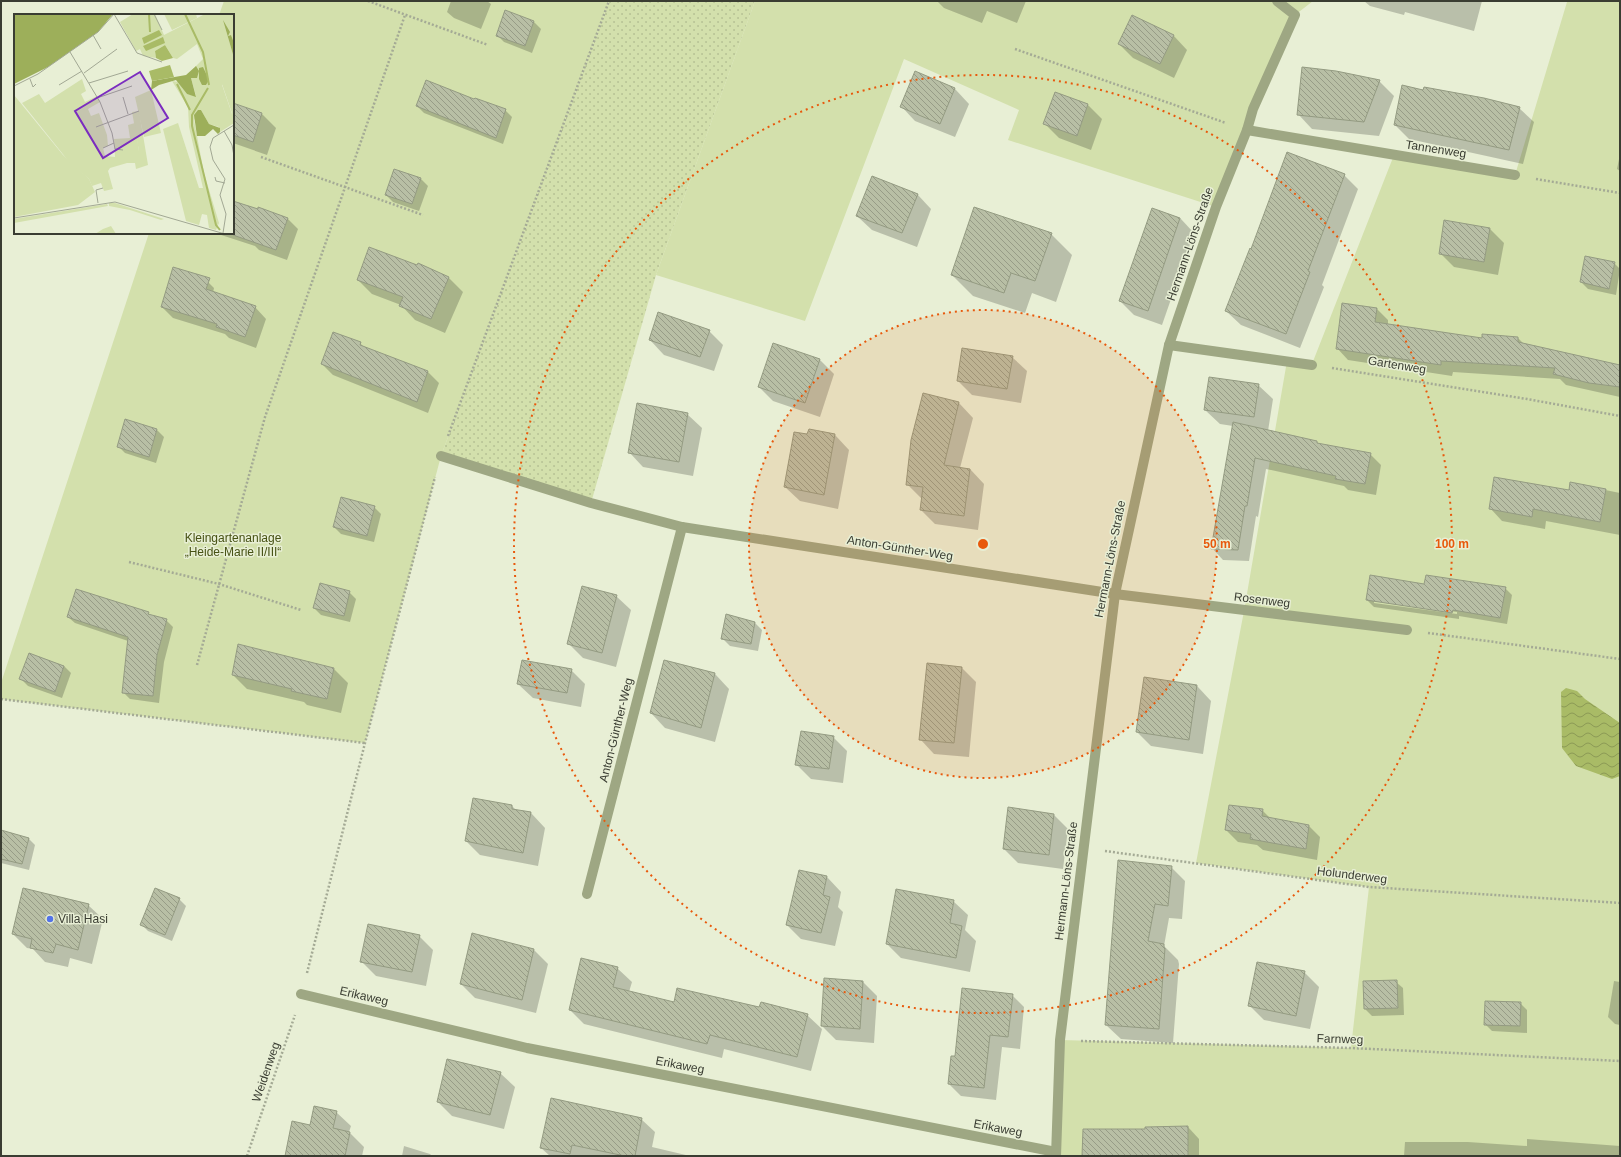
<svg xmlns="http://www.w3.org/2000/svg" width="1621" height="1157" viewBox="0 0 1621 1157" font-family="Helvetica,sans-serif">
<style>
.grass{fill:url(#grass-dots)}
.garden{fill:#d3e0ac}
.water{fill:url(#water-waves)}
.shadow{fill:#0003;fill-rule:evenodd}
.building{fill:url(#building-back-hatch);stroke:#949b82}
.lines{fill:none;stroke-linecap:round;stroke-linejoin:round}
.path{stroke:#a4aa95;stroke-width:2.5;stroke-dasharray:2 2;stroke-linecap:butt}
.service{stroke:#9ea783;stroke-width:10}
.minor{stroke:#9ea783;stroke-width:10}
.ring{fill:none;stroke:#e8590c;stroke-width:2;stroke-dasharray:2 4}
.poi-dot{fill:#5373e8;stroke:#e8efd5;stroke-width:1.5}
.labels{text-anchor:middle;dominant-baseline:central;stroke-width:3;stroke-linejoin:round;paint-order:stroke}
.street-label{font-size:12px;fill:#3a3d32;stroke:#e8efd5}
.park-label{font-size:12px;fill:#475214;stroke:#e8efd5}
.poi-label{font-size:12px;fill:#3a3d32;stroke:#e8efd5;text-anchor:start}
.inset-river{fill:none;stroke:#a9bb66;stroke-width:2}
.inset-road{fill:none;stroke:#a2a894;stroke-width:1}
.view{fill:#7b2cbf;fill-opacity:0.15;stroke:#7b2cbf;stroke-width:2}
.inset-edge{fill:none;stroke:#3a3d32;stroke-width:2}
.centre{fill:#e8590c;stroke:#e8efd5;stroke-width:2}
.ring-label{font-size:12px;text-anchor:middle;font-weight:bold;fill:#e8590c;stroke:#e8efd5;stroke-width:3;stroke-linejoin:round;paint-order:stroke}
</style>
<defs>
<pattern id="grass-dots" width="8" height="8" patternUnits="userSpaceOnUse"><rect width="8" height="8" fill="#d3e0ac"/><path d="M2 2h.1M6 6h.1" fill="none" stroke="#b6c194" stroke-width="1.8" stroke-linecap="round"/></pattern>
<pattern id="water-waves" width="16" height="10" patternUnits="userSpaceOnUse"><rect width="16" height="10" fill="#a9bb66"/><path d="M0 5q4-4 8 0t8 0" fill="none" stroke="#8b9955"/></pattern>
<pattern id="building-back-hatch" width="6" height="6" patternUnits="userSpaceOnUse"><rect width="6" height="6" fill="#b8bfa5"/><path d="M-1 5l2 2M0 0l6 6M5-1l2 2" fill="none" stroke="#979c87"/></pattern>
</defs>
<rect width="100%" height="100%" fill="#e8efd5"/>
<path class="grass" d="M609,1H755L656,275L591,503L441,456Z"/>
<g class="garden">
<path d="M224,1H609L441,456L365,743L1,699V683L149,233H233V15H219Z"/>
<path d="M755,1H1313L1295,15L1216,207L1008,140L1019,110L904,59L805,321L656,275Z"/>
<path d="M1565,1H1620V1156H1056L1060,1040L1351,1048L1369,887L1196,863L1244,611L1287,361L1312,364L1394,155L1515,175L1567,2Z"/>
</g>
<path class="water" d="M1566,688L1577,691L1585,699L1620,723V776L1612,779L1576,766L1562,748L1561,692Z"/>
<g class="shadow">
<path d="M451,1H487L491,4L481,29L454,18L447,12Z"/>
<path d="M937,1H1026L1017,23L987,11L982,23L944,8Z"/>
<path d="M1364,1H1482L1474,31L1405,12L1404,15L1370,6Z"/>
<path d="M534,22L541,29L532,53L504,42L497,35Z"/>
<path d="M1173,35L1187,50L1174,78L1133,58L1119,44Z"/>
<path d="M1335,72L1379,81L1394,96L1379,136L1312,129L1298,114Z"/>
<path d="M915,73L955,89L969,104L955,137L915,121L901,106Z"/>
<path d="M475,101L505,110L512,117L503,144L424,113L417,106Z"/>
<path d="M233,104L262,114L276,128L267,155L233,143Z"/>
<path d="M1088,105L1102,119L1091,150L1059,138L1045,124Z"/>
<path d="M1519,108L1534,122L1523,164L1409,139L1395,125Z"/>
<path d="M1620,154V171L1617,169Z"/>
<path d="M1344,175L1358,189L1322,285L1324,287L1300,348L1241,325L1226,311L1251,250Z"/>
<path d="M421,179L428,186L419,211L393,202L386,195Z"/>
<path d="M917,194L931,209L917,247L872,230L857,216Z"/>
<path d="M233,202L287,218L298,229L287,260L259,250L255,246L215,233H233Z"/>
<path d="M1180,218L1194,233L1162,325L1134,315L1120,301Z"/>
<path d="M1490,229L1504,243L1498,275L1454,267L1440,253Z"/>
<path d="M1051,234L1072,255L1056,302L1032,293L1025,313L973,296L952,275Z"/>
<path d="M1614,263L1620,269L1616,295L1588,289L1581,282Z"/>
<path d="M203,277L214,288L213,293L255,307L266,319L256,348L229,338L225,334L173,318L162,307Z"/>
<path d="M449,278L463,292L445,333L415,320L401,305L372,294L358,280Z"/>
<path d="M1377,309L1388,320V325L1482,339L1518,338L1524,344L1620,366V397L1566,385L1560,379L1453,372L1452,376L1348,360L1337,348Z"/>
<path d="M709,331L723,345L714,371L664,355L650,340Z"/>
<path d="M360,343L366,349L428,372L439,383L428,413L333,375L322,364Z"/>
<path d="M774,344L820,360L834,374L820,417L773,401L759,387Z"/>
<path d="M1012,357L1027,371L1021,403L972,395L958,381Z"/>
<path d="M1258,385L1273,399L1268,431L1317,442L1319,444L1370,454L1381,465L1376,495L1348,490L1344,486L1266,469L1258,517L1256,516L1249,561L1223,560L1212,548L1233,426L1220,424L1205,410Z"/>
<path d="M924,395L959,403L973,418L960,468L970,469L984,484L978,530L935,524L921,510L922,499L907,484Z"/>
<path d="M687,414L702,428L693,476L643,467L629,452Z"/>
<path d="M157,430L164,437L156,463L125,453L118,446Z"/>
<path d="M809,431L835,435L849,450L838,509L800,501L785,487Z"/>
<path d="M1571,483L1620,493V535L1546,521L1545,529L1502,521L1490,508L1569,491Z"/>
<path d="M374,507L381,514L374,542L341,534L334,527Z"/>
<path d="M1425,585L1505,588L1512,595L1507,624L1459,616V619L1374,607L1367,600ZM1374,601L1457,612V614L1374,603Z"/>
<path d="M349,592L356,599L350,622L321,615L314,608Z"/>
<path d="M616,596L631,610L616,667L583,658L569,644Z"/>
<path d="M148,613L151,616L166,620L173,627L164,662L159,703L130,699L123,692L128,641L75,623L68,617Z"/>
<path d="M755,623L762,630L758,651L730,646L723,639Z"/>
<path d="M30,654L64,666L71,673L62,698L28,686L21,679Z"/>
<path d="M665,661L715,674L729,689L715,742L665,728L651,713Z"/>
<path d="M962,668L976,682L969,757L934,754L920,739Z"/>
<path d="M334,669L348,683L341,713L307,705L304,702L247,689L233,675Z"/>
<path d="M571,670L585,684L581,707L533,698L518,684Z"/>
<path d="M1197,686L1211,701L1203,754L1151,746L1137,732Z"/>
<path d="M833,737L847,751L843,783L811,779L796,764Z"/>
<path d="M512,806L517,811L531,813L545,828L538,866L480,855L466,841Z"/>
<path d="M1009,809L1054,815L1068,829L1063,869L1018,863L1004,849Z"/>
<path d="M1262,810L1271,819L1309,826L1320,837L1317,860L1263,850L1257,845L1238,842L1226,830Z"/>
<path d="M1,831L28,838L35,845L29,870L1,863Z"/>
<path d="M1119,862L1171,867L1185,881L1182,919L1169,918L1164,946L1178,960L1179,964L1173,1043L1121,1039L1106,1025Z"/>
<path d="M800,871L827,877L841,892L838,907L843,912L835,946L801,939L787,925Z"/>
<path d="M179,899L186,906L172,941L148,931L142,925Z"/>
<path d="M953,901L968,915L965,930L976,941L970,972L901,958L887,944Z"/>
<path d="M88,905L103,919L92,964L70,958L68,967L45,962L33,949L27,948L13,934Z"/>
<path d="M473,934L534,950L548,964L536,1013L475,998L461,984Z"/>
<path d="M419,936L433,950L426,986L376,976L361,961Z"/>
<path d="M617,968L632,982L629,992L675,1004L760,1008L807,1015L822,1029L811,1071L724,1049L722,1058L584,1024L570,1010Z"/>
<path d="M1304,972L1319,987L1310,1029L1264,1020L1250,1006Z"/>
<path d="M1614,981L1620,982V1025L1615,1024L1608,1017Z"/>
<path d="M863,982L877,996L874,1043L836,1040L822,1026Z"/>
<path d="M1396,982L1403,988L1404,1015L1372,1016L1365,1009Z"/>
<path d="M1012,995L1024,1007L1020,1049L1002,1047L996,1100L961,1096L949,1084L956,1057Z"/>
<path d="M1520,1003L1527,1010V1033L1492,1031L1485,1024Z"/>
<path d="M500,1073L515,1087L504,1129L452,1116L438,1102Z"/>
<path d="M336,1112L351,1126L349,1132L364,1147L362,1156H288L311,1126Z"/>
<path d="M641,1119L655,1132L652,1147L690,1156H550L541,1148Z"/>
<path d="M1188,1127L1199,1139V1156H1083L1146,1130Z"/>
<path d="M1527,1139L1620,1146V1156H1404L1405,1142H1468L1527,1146Z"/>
<path d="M404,1146L430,1154L432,1156H402Z"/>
</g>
<g class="building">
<path d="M505,10L534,21L525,46L496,36Z"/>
<path d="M1132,15L1174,35L1160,64L1118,44Z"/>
<path d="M1302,67L1336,71L1380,80L1364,122L1297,115Z"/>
<path d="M915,71L955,88L940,124L900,107Z"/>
<path d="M426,80L474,99L475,98L506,109L496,138L416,106Z"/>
<path d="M1402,85L1423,90L1424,87L1484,98L1520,107L1509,150L1394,125Z"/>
<path d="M1055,92L1088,104L1077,136L1043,124Z"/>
<path d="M233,103L262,113L253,142L233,135Z"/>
<path d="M1287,152L1345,174L1308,271L1310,272L1286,334L1225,311L1250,248L1251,249Z"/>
<path d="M394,169L421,178L412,204L385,195Z"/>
<path d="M872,176L918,194L902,233L856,216Z"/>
<path d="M233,201L258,209V207L288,218L276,250L233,235Z"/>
<path d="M974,207L1052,233L1035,281L1011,273L1004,293L951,275Z"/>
<path d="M1152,208L1180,218L1148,311L1119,301Z"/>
<path d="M1444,220L1490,228L1484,262L1439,254Z"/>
<path d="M369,247L417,265L418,263L449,277L431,319L399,306L403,297L357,280Z"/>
<path d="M1585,256L1615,262L1609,289L1580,282Z"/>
<path d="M173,267L210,278L206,289L256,306L245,337L216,327L217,324L161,307Z"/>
<path d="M1342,303L1377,308L1375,322L1482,338V334L1518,337V342L1620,365V387L1589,383L1553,374L1555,368L1441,361V365L1336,349Z"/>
<path d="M658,312L710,330L700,357L649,340Z"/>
<path d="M333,332L361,342L360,345L428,371L417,402L321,364Z"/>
<path d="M773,343L820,359L805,403L758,387Z"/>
<path d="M962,348L1013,356L1007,389L957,381Z"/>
<path d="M1209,377L1259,384L1254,417L1204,410Z"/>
<path d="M923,393L959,402L944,465L970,469L964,516L920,510L923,487L906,485L911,440Z"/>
<path d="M637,403L688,413L679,462L628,453Z"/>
<path d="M125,419L157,429L149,457L117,447Z"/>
<path d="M1233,422L1317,441V443L1371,453L1365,484L1335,479L1336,476L1255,458L1247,506H1245L1238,550L1211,549Z"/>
<path d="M809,429L835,434L824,495L784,487L794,432L807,434Z"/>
<path d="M1494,477L1569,490L1570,482L1606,489L1600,522L1533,509L1532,517L1489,509Z"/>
<path d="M341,497L375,506L367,536L333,527Z"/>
<path d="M1370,575L1424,584L1426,575L1506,587L1500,618L1453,610L1452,613L1366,600Z"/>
<path d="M320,583L350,591L344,616L313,608Z"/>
<path d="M582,586L617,595L602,653L567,644Z"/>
<path d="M76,589L149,612L148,614L167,619L157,655L153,696L122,693L128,637L67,617Z"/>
<path d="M726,614L755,622L751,644L721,639Z"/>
<path d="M238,644L334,668L327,699L291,691L292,689L232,675Z"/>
<path d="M29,653L64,666L55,692L19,679Z"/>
<path d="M522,660L572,669L567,693L517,684Z"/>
<path d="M664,660L715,673L701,728L650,713Z"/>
<path d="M927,663L962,667L954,743L919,740Z"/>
<path d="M1144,677L1197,685L1189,740L1136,732Z"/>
<path d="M801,731L834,736L829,769L795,765Z"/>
<path d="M473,798L512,805V809L531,812L523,853L465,841Z"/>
<path d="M1229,805L1263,809L1262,816L1309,825L1306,849L1250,839L1251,834L1225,830Z"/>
<path d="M1008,807L1054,814L1049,855L1003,849Z"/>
<path d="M1,830L29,838L22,864L1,859Z"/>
<path d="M1118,860L1172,866L1168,906L1155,904L1148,941L1164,944V948H1165L1159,1029L1105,1025Z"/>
<path d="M799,870L827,876L823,895L830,897L821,933L786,925Z"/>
<path d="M23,888L89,904L78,950L56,944L53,953L30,948L32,939L12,934Z"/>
<path d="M155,888L180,898L165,935L140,925Z"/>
<path d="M896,889L954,900L950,923L962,926L956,958L886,944Z"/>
<path d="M368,924L420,935L412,972L360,962Z"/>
<path d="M472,933L534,949L522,1000L460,984Z"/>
<path d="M581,958L618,967L613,987L674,1002L677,988L759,1007L761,1002L808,1014L797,1057L710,1035L707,1044L569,1010Z"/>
<path d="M1257,962L1305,971L1296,1016L1248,1006Z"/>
<path d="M824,978L863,981L860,1029L821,1026Z"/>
<path d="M1397,980L1398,1008L1364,1009L1363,981Z"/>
<path d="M962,988L1013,994L1008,1037L990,1035L984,1088L948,1084L951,1056H955Z"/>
<path d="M1485,1001L1521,1002L1520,1026L1484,1025Z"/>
<path d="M447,1059L501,1072L490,1115L437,1102Z"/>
<path d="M551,1098L642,1118L635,1156H625L572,1145L570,1154L540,1148Z"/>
<path d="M314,1106L337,1111L333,1128L350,1132L345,1156H285L292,1121L310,1125Z"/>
<path d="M1188,1126V1156H1082L1083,1129H1145V1127Z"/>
</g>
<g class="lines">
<g class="path">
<path d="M368,1L488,45"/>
<path d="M1015,49L1226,123"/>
<path d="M261,157L423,215"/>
<path d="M1536,179L1620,193"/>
<path d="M1332,368L1527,399L1620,416"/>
<path d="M448,436L609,1"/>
<path d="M129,562L219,584L301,610"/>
<path d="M1428,633L1620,659"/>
<path d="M197,665L265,417L405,15"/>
<path d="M1,699L365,743"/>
<path d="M1105,851L1369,887L1620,903"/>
<path d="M307,973L365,743L435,477"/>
<path d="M1081,1041L1351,1048L1620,1061"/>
<path d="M247,1156L295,1015"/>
</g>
<g class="service">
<path d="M1247,130L1515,175"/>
<path d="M1169,345L1312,365"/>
<path d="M441,456L591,503L682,527L1115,594L1407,630"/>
<path d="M587,894L682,527"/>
<path d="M301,994L527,1048L1056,1152"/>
</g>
<path class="minor" d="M1056,1156L1060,1040L1115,594L1169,345L1216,207L1247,130L1253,109L1295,15L1277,1"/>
</g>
<circle cx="983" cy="544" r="234" fill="#e8590c" fill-opacity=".12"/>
<g class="ring">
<circle cx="983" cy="544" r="234"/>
<circle cx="983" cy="544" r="469"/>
</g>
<circle class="poi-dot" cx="50" cy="919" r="4"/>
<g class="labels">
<g class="street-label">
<text transform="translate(1436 149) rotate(9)">Tannenweg</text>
<text transform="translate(1190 244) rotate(-71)">Hermann-Löns-Straße</text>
<text transform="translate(1397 365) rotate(9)">Gartenweg</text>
<text transform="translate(900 548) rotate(9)">Anton-Günther-Weg</text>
<text transform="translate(1110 559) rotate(-79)">Hermann-Löns-Straße</text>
<text transform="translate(1262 600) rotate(7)">Rosenweg</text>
<text transform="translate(616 730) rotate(-76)">Anton-Günther-Weg</text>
<text transform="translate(1352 875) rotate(7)">Holunderweg</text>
<text transform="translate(1066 881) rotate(-83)">Hermann-Löns-Straße</text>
<text transform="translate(364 996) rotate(13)">Erikaweg</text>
<text transform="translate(1340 1039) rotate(2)">Farnweg</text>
<text transform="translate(680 1065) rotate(11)">Erikaweg</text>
<text transform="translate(266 1072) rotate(-71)">Weidenweg</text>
<text transform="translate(998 1128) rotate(11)">Erikaweg</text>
</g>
<g class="park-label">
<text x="233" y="538">Kleingartenanlage<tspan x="233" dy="14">„Heide-Marie II/III“</tspan></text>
</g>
<g class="poi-label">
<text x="58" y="919">Villa Hasi</text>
</g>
</g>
<g transform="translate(14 14)">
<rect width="220" height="220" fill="#e8efd5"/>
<path d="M119,0H141L150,21L191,0H220V29L217,21L214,22L209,6L220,44V61L208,71L218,100L220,99V109L206,118L205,113L195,110L187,96L180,106L190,159L205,209L202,216L195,214L193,201L188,200L185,211L172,207L149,115L164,109L185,174H189L175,113L174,93L158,67L164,68L173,80L182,82L177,64L182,52L189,45L183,30L163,45L159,44L151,31L141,37L142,44L129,42L126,35L122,37L106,8ZM0,81L49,141L75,165L81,178L64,191L0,203ZM125,97L134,151L122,155L121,149H113V142L120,137H125L118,98ZM95,189H101L150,205L147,206L116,196L95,192ZM93,190L94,192L0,209V205Z" fill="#d3e0ac"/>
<path d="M0,0H99L84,18L34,53L0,70ZM209,6L216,18L214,22L217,21L220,29V44ZM182,52L185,57L183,64H177L182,83L173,80L162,66L145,71L137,76L138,67L172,61ZM189,53L195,66L192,71H188L185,65V54ZM184,96H187L195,110L206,114V118L204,120L199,115L191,122H183L180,101Z" fill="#9daf5a"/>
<path d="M150,0H182L183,4L158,16ZM220,55V105L208,70L219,61ZM68,65L72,77L67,80L71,88L83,82L86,88L74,95L77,102L85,99L93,121L94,132L89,134L91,142L101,143L100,125L116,124L114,111L121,109L125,137H120V142H113V149L96,154L94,157L99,175L90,177L87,169L78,172L75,165L56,149L8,89L25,80L31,89ZM137,76L147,119L130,123L121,83ZM97,212L102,220H81L89,215Z" fill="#d3e0ac"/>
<path d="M145,16L148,21L130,30L128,24ZM149,23L151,29L132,37L129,32ZM151,31L159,44L148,47L142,44L141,37ZM156,51L160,63L138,67L135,57Z" fill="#a9bb66"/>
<path class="inset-river" d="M135,0L136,18M171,0L189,38L195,71M163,70L176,96M194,74L178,101V112L202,211L206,216"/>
<path class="inset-road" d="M100,0L123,39L148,48M140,0L148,16M79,21L87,35M56,38L86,88L98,119L101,135L109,136M70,59L103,35M16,65L19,73L22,70M75,69L114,57M45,71L68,57M0,72L24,60L84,18L100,0M109,83L114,100M83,84L118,72M82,113L125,97M210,117L218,131L220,142M89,134L100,129M201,163L202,167L211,169M84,189L82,176L89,174M0,204L101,188L211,220M209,219L212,200L206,181L211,165L199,146L196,133L199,124L220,111"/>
<path class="view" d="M126,58L154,104L89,144L61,97Z"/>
<rect width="220" height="220" class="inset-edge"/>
</g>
<circle cx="983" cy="544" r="6" class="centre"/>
<g class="ring-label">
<text x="1217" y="548">50 m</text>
<text x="1452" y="548">100 m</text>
</g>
<rect width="1621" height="1157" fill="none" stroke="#3a3d32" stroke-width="4"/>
</svg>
